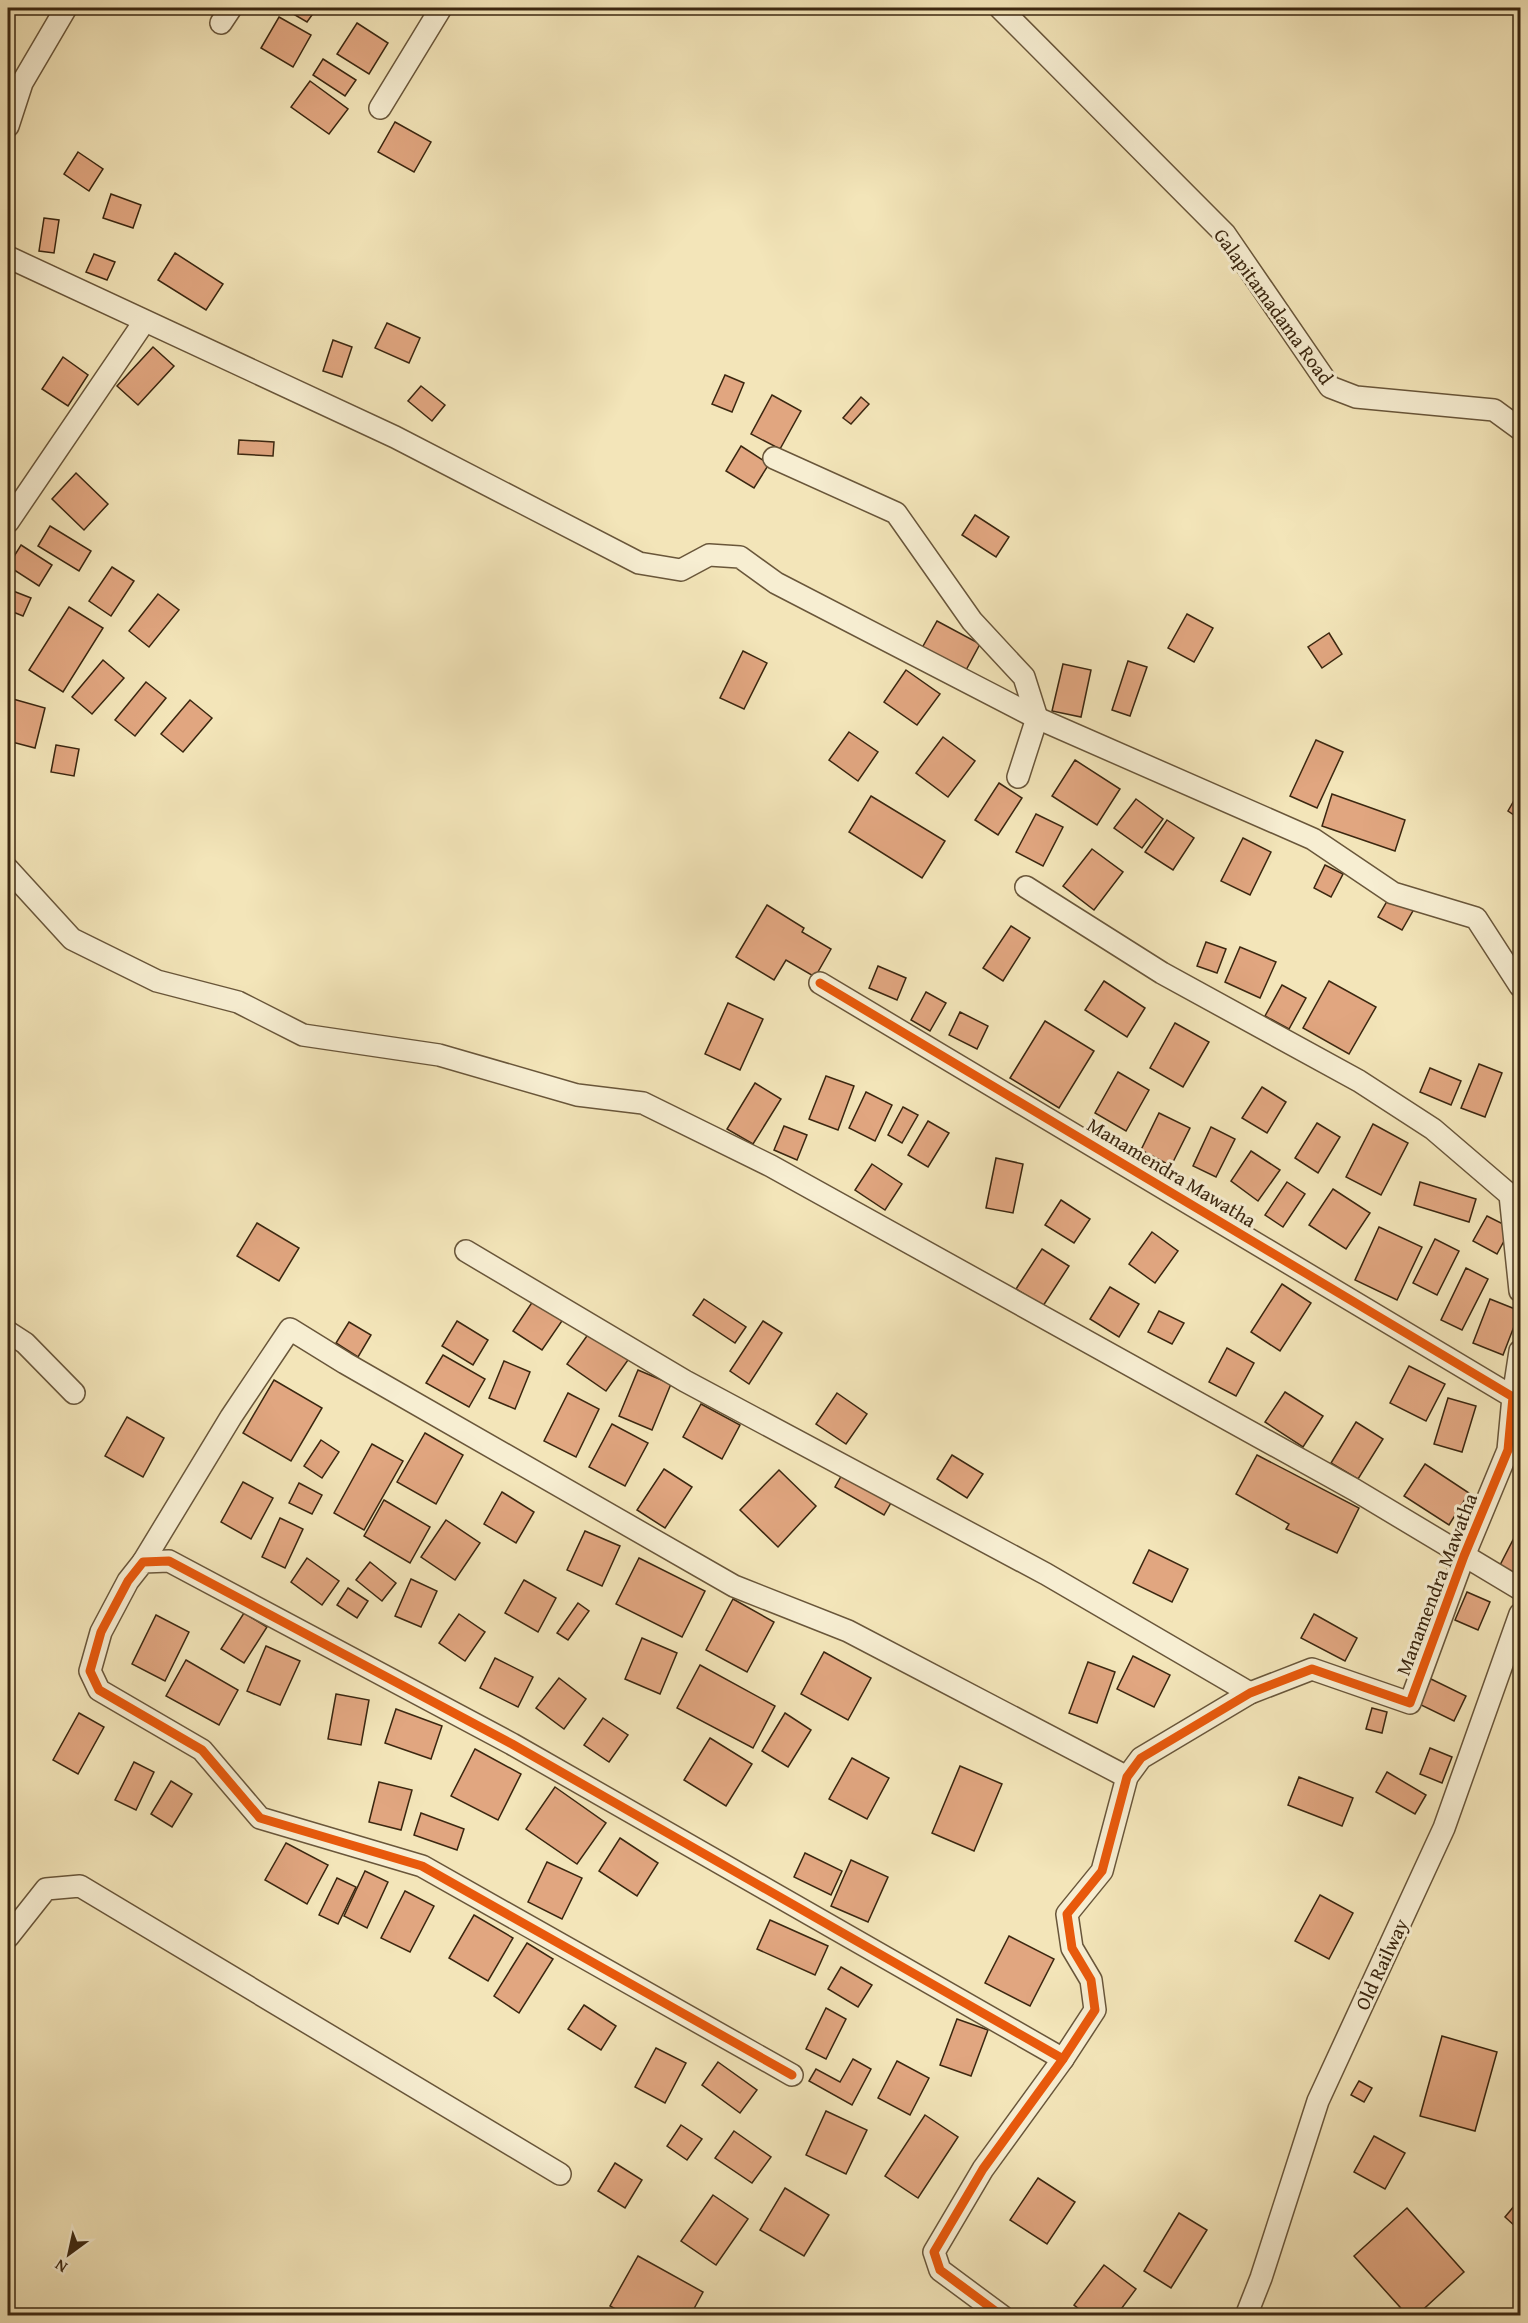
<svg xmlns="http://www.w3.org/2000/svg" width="1528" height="2323" viewBox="0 0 1528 2323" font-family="'Gentium Book Plus',serif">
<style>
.building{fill:#e1a680;stroke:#3b2710;stroke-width:1.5}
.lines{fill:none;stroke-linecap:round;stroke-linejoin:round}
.street-casing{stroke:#69563a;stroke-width:24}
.street{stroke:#f7eed2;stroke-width:21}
.cycleway-casing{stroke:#f7eed2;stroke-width:13}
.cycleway{stroke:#e8590c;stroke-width:9}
.labels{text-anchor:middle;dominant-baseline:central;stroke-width:6;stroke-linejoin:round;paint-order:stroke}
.street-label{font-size:20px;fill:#3b2710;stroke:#f7eed2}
</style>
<rect width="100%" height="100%" fill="#f3e5b9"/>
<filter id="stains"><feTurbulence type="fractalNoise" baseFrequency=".00333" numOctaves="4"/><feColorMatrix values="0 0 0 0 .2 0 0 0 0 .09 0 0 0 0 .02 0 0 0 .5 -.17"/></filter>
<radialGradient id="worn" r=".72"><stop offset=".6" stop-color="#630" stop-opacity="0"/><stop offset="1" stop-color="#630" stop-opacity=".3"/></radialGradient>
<g class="building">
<path d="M283,8H317L307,22Z"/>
<path d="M279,17L311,35L293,67L261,48Z"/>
<path d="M357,23L388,43L369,74L337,54Z"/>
<path d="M323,59L356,80L345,96L313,75Z"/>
<path d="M310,81L348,109L329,134L291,107Z"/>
<path d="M395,122L431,142L414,172L378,152Z"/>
<path d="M78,152L103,169L89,191L64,174Z"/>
<path d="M111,194L141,205L133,228L103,218Z"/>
<path d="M44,218L59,220L54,253L39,251Z"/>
<path d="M175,253L223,284L206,310L158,280Z"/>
<path d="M94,254L115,262L107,280L86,272Z"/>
<path d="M387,323L420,338L409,363L375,348Z"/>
<path d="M333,340L352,347L342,377L323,371Z"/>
<path d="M153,347L174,366L138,405L117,386Z"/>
<path d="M63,357L88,375L68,406L42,389Z"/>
<path d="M725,375L744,383L732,412L712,404Z"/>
<path d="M421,386L445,405L432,421L408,401Z"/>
<path d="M772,395L801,411L780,449L751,434Z"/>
<path d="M861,397L869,404L851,424L843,418Z"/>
<path d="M239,440L274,442L273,456L238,454Z"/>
<path d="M741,446L769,464L754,488L726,471Z"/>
<path d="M76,473L108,504L84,530L52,499Z"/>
<path d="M975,515L1009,537L996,557L962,535Z"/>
<path d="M50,526L91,551L79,571L38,546Z"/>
<path d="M21,545L52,565L39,586L8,566Z"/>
<path d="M112,567L134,581L111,616L89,601Z"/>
<path d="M8,589L31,598L23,616L8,610Z"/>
<path d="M158,594L179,610L149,647L129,631Z"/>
<path d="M69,607L103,628L63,692L29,670Z"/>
<path d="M1187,614L1213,628L1194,662L1168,648Z"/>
<path d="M937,621L980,644L965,672L922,648Z"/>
<path d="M1329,633L1342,654L1322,668L1308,647Z"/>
<path d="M743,651L767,663L744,709L720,698Z"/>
<path d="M103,660L124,678L92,714L72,697Z"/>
<path d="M1128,661L1147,667L1130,716L1112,710Z"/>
<path d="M1063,664L1091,670L1081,717L1052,711Z"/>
<path d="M906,670L940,694L917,725L884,702Z"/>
<path d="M146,682L166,698L135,736L115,720Z"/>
<path d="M13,699L45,708L35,748L8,741V720Z"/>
<path d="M190,700L212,718L183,752L161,734Z"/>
<path d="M849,732L878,752L858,781L829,760Z"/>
<path d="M943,737L975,761L948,797L916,773Z"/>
<path d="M1316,740L1343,752L1317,808L1290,796Z"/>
<path d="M56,745L79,749L74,776L51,772Z"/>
<path d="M1075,760L1120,789L1097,825L1052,796Z"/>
<path d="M999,783L1022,798L998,835L975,820Z"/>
<path d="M1520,790V819L1508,811Z"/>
<path d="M1332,794L1405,820L1395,851L1322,826Z"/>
<path d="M871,796L945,841L922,878L849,832Z"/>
<path d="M1136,799L1163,819L1142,848L1114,828Z"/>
<path d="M1036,814L1063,827L1043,866L1016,852Z"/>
<path d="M1167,820L1194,838L1173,870L1145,852Z"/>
<path d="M1243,838L1271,852L1250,895L1221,881Z"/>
<path d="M1092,849L1123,872L1094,910L1063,886Z"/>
<path d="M1325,865L1343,874L1331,897L1314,888Z"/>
<path d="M1390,896L1414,909L1402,930L1378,917Z"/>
<path d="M767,905L804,928L802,932L831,949L815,977L786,960L774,980L736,957Z"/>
<path d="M1011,926L1030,938L1003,981L983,968Z"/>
<path d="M1206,942L1226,949L1217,973L1197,966Z"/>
<path d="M1240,947L1276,962L1260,998L1225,982Z"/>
<path d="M878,966L906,978L897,1000L869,988Z"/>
<path d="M1104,981L1145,1008L1127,1037L1085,1010Z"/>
<path d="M1329,981L1376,1007L1349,1054L1303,1028Z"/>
<path d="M1282,985L1306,998L1289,1029L1265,1016Z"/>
<path d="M926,992L946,1003L930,1031L911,1020Z"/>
<path d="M728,1003L763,1019L740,1070L705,1054Z"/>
<path d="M960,1012L988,1026L977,1049L949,1035Z"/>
<path d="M1045,1021L1094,1051L1059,1108L1010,1078Z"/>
<path d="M1175,1023L1209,1042L1183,1087L1150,1068Z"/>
<path d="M1479,1064L1502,1073L1485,1117L1461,1108Z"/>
<path d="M1430,1068L1461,1081L1451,1105L1420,1092Z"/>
<path d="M1118,1072L1149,1090L1126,1131L1095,1113Z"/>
<path d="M826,1076L854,1086L838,1130L809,1119Z"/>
<path d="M755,1083L781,1099L753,1144L727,1129Z"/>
<path d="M1262,1087L1286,1102L1267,1133L1242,1118Z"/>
<path d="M866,1092L892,1105L875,1141L849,1128Z"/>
<path d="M903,1107L918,1115L902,1143L888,1135Z"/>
<path d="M1159,1113L1190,1128L1171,1166L1141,1150Z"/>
<path d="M928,1121L949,1133L928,1167L908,1155Z"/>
<path d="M1317,1123L1340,1137L1318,1173L1295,1158Z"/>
<path d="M1373,1124L1408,1143L1381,1195L1346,1177Z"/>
<path d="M784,1126L807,1135L797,1160L774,1150Z"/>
<path d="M1211,1127L1235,1139L1216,1177L1193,1166Z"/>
<path d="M1251,1151L1280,1170L1258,1201L1231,1181Z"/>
<path d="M996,1158L1023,1164L1013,1213L986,1208Z"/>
<path d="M872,1164L902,1184L885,1210L855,1190Z"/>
<path d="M1287,1182L1305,1194L1283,1227L1265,1215Z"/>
<path d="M1420,1182L1476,1199L1469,1222L1414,1205Z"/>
<path d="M1333,1189L1370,1213L1346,1249L1309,1225Z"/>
<path d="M1061,1200L1090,1219L1074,1243L1045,1225Z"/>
<path d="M1487,1216L1511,1228L1497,1254L1473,1241Z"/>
<path d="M257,1223L299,1248L279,1281L237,1256Z"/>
<path d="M1379,1227L1422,1247L1397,1300L1355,1280Z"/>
<path d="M1152,1232L1178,1251L1155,1283L1129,1264Z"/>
<path d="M1435,1239L1459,1251L1437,1295L1413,1283Z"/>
<path d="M1042,1249L1069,1266L1043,1306L1016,1289Z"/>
<path d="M1466,1268L1488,1279L1462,1330L1441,1320Z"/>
<path d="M1282,1284L1311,1303L1280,1351L1251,1332Z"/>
<path d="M1110,1287L1139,1304L1119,1337L1090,1319Z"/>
<path d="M535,1298L564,1318L542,1350L513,1331Z"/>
<path d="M704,1299L746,1327L735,1343L693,1315Z"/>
<path d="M1490,1299L1520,1311L1503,1355L1473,1343Z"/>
<path d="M1159,1311L1184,1323L1172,1344L1148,1332Z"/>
<path d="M457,1321L488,1340L473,1365L442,1346Z"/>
<path d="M763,1321L782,1333L749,1384L730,1371Z"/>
<path d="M349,1322L371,1335L358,1357L336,1343Z"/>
<path d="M589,1333L628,1360L606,1391L567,1364Z"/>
<path d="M1227,1348L1254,1363L1236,1396L1209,1382Z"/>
<path d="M443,1355L485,1379L469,1407L426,1383Z"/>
<path d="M504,1361L530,1372L515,1409L489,1398Z"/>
<path d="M1409,1366L1445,1384L1426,1421L1390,1403Z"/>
<path d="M638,1370L671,1384L652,1430L619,1416Z"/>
<path d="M274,1380L322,1408L291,1461L243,1433Z"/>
<path d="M1285,1392L1323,1416L1303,1447L1265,1422Z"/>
<path d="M568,1393L599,1409L576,1457L544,1441Z"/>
<path d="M837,1393L867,1414L846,1444L816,1424Z"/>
<path d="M1448,1398L1476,1406L1462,1452L1434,1444Z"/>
<path d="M701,1404L740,1425L722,1459L683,1437Z"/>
<path d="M127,1417L164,1438L143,1477L105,1456Z"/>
<path d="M1356,1422L1383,1439L1358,1479L1331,1463Z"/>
<path d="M612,1424L648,1443L625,1486L589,1467Z"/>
<path d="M425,1433L463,1455L436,1504L397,1482Z"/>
<path d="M321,1440L339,1452L322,1478L304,1466Z"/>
<path d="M372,1444L403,1461L364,1530L334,1513Z"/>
<path d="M952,1455L983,1474L967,1498L937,1479Z"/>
<path d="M1257,1455L1359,1508L1337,1553L1286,1529L1289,1524L1236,1494Z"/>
<path d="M1425,1464L1469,1493L1449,1525L1404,1496Z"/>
<path d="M664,1469L692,1487L665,1528L637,1510Z"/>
<path d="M779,1470L816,1506L778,1547L740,1510Z"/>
<path d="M843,1473L892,1501L884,1515L835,1487Z"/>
<path d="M243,1482L273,1498L251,1539L221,1522Z"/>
<path d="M299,1483L322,1495L312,1514L289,1503Z"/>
<path d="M502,1492L534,1512L516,1543L484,1524Z"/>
<path d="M384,1500L430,1527L410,1563L364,1536Z"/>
<path d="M280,1518L303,1529L285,1568L262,1557Z"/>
<path d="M446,1520L480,1543L455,1580L421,1557Z"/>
<path d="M585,1531L620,1546L602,1586L567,1570Z"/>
<path d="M1516,1534L1520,1536V1583L1497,1571Z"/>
<path d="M1149,1550L1188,1569L1172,1602L1133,1583Z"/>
<path d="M307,1558L339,1581L322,1605L291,1582Z"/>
<path d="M639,1558L705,1591L682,1637L616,1604Z"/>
<path d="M370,1562L396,1583L382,1601L356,1580Z"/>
<path d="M411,1579L437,1591L421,1627L395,1616Z"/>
<path d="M524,1580L556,1598L538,1632L505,1613Z"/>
<path d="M348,1588L368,1601L357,1618L337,1605Z"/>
<path d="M1467,1592L1490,1602L1478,1630L1455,1620Z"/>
<path d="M733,1599L774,1622L747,1672L706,1650Z"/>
<path d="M578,1603L589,1611L568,1640L557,1633Z"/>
<path d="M244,1613L267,1627L244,1663L221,1649Z"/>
<path d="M459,1614L485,1632L465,1661L439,1643Z"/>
<path d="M1314,1614L1357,1638L1345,1661L1301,1638Z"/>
<path d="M156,1615L189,1632L165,1681L132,1664Z"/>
<path d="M642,1638L677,1653L660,1694L625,1679Z"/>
<path d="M266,1646L300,1661L280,1705L247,1691Z"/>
<path d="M824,1652L871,1678L848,1720L801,1694Z"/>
<path d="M1133,1656L1170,1675L1154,1707L1117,1689Z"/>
<path d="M495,1658L533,1677L518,1707L480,1688Z"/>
<path d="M186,1660L238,1690L219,1725L166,1696Z"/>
<path d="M1088,1662L1115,1672L1097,1723L1069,1713Z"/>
<path d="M700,1665L775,1706L753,1748L677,1708Z"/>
<path d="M559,1678L586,1699L564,1729L536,1708Z"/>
<path d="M1431,1679L1466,1696L1454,1721L1419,1704Z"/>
<path d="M336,1694L369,1700L361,1745L328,1739Z"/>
<path d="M1372,1708L1387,1712L1382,1733L1366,1729Z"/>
<path d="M396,1709L442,1726L431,1759L385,1743Z"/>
<path d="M79,1713L104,1727L78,1774L53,1760Z"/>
<path d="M785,1713L811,1730L788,1767L762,1751Z"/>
<path d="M603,1718L628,1735L609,1762L584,1745Z"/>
<path d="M710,1738L752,1764L726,1806L684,1780Z"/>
<path d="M1430,1748L1452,1757L1442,1783L1420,1774Z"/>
<path d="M475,1749L521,1774L498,1820L451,1796Z"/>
<path d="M852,1758L889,1778L867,1819L829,1799Z"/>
<path d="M134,1762L154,1772L136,1810L115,1800Z"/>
<path d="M960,1766L1002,1784L974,1851L932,1833Z"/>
<path d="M1387,1772L1426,1795L1415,1814L1376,1792Z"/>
<path d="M1299,1777L1353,1798L1342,1826L1288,1805Z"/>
<path d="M171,1781L192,1794L172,1827L151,1814Z"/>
<path d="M379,1782L412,1790L401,1830L369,1822Z"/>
<path d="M555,1787L606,1823L577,1864L526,1829Z"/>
<path d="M421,1813L464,1829L457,1850L414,1835Z"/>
<path d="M620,1838L658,1863L637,1896L599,1871Z"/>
<path d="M286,1843L328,1865L307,1904L265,1880Z"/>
<path d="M805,1853L842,1871L831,1895L794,1877Z"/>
<path d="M851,1860L888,1877L868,1922L831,1906Z"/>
<path d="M547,1862L582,1878L562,1919L528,1902Z"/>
<path d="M365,1871L388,1882L367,1928L344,1916Z"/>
<path d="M337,1878L356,1887L338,1924L319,1915Z"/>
<path d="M405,1891L434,1906L410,1952L381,1938Z"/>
<path d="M1320,1895L1353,1913L1329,1959L1295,1941Z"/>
<path d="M474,1915L513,1938L488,1981L449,1958Z"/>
<path d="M770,1920L828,1946L815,1975L757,1949Z"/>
<path d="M1009,1936L1054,1959L1030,2006L985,1983Z"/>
<path d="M527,1943L553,1959L519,2013L494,1996Z"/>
<path d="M841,1967L872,1985L858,2007L828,1989Z"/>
<path d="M584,2005L616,2026L601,2050L568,2029Z"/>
<path d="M826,2008L846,2019L826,2059L806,2049Z"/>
<path d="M957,2019L988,2030L971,2076L940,2065Z"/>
<path d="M1442,2036L1497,2052L1475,2131L1420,2116Z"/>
<path d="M656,2048L686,2063L665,2103L635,2087Z"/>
<path d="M853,2059L871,2069L852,2105L809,2081L816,2069L840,2082Z"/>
<path d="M897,2061L929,2078L910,2115L878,2098Z"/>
<path d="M718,2062L757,2090L740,2113L702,2085Z"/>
<path d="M1359,2081L1372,2088L1364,2102L1351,2095Z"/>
<path d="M826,2111L867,2130L846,2174L806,2155Z"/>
<path d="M925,2115L958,2137L918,2198L885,2176Z"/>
<path d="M681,2125L702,2139L687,2160L667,2146Z"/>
<path d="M734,2131L771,2157L752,2183L715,2158Z"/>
<path d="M1374,2136L1405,2153L1385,2189L1354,2172Z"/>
<path d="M615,2163L642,2180L625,2208L598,2191Z"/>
<path d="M1038,2178L1075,2202L1047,2244L1010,2220Z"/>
<path d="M785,2188L829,2215L804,2256L760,2230Z"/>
<path d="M713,2195L748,2219L716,2265L681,2241Z"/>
<path d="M1520,2199V2223L1516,2227L1505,2217Z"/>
<path d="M1407,2208L1464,2272L1416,2316H1408L1354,2256Z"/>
<path d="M1179,2213L1207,2230L1171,2288L1144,2271Z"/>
<path d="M638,2256L703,2292L690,2316H628L610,2306Z"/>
<path d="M1104,2265L1136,2289L1116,2316H1088L1074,2305Z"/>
</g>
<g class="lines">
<g class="street-casing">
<g id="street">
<path d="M1000,8L1225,234L1330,387L1356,397L1494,410L1520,429"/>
<path d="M221,23L231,8"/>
<path d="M380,108L441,8"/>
<path d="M8,126L22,83L66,8"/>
<path d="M8,257L395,437L639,563L681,570L709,555L740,557L776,583L1037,718L1313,839L1393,893L1476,918L1520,986"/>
<path d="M774,458L896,513L972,621L1024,677L1037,718L1018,777"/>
<path d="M8,522L144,322"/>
<path d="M8,869L72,939L157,981L238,1002L303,1035L439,1055L577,1095L643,1103L771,1166L1355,1490L1520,1589"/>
<path d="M1026,887L1162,973L1359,1081L1433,1129L1510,1195L1520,1291"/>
<path d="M820,983L1513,1397L1508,1450L1464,1556L1410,1703L1312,1669L1250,1693L1141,1758L1127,1777L1102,1871L1067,1914L1072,1948L1091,1980L1095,2010L1063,2059L983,2169L934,2252L940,2270L1002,2316"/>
<path d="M466,1251L685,1381L1046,1574L1250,1693"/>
<path d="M8,1332L25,1343L74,1393"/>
<path d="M1513,1397L1520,1351"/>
<path d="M143,1562L231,1417L290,1329L345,1363L734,1586L848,1631L1127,1777"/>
<path d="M8,1937L46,1889L80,1886L560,2174"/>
<path d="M792,2075L422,1866L260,1818L202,1750L99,1690L90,1671L101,1632L128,1581L143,1562L169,1561L512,1744L1063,2059"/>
<path d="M1246,2316L1261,2278L1318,2101L1444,1828L1520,1614"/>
</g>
</g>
<use href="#street" class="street"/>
<g class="cycleway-casing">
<g id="cycleway">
<path d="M820,983L1513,1397L1508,1450L1464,1556L1410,1703L1312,1669L1250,1693L1141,1758L1127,1777L1102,1871L1067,1914L1072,1948L1091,1980L1095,2010L1063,2059L983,2169L934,2252L940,2270L1002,2316"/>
<path d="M792,2075L422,1866L260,1818L202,1750L99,1690L90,1671L101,1632L128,1581L143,1562L169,1561L512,1744L1063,2059"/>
</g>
</g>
<use href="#cycleway" class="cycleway"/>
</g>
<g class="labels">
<g class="street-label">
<text transform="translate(1274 306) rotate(54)">Galapitamadama Road</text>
<text transform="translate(1172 1172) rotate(31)">Manamendra Mawatha</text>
<text transform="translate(1436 1584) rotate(-69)">Manamendra Mawatha</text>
<text transform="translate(1381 1964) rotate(-65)">Old Railway</text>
</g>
</g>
<rect width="1528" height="2323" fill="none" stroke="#f3e5b9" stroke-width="30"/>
<rect x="9" y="9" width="1510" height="2305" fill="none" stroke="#3b2710" stroke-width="3"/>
<rect x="15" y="15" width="1498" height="2293" fill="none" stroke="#3b2710" stroke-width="1.5"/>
<g transform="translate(69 2254) rotate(213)" stroke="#f7eed2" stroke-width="4.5" paint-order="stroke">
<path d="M0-4.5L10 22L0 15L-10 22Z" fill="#3b2710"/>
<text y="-9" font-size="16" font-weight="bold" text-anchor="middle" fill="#3b2710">N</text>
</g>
<rect width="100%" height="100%" filter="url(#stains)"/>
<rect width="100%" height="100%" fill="url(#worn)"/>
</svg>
